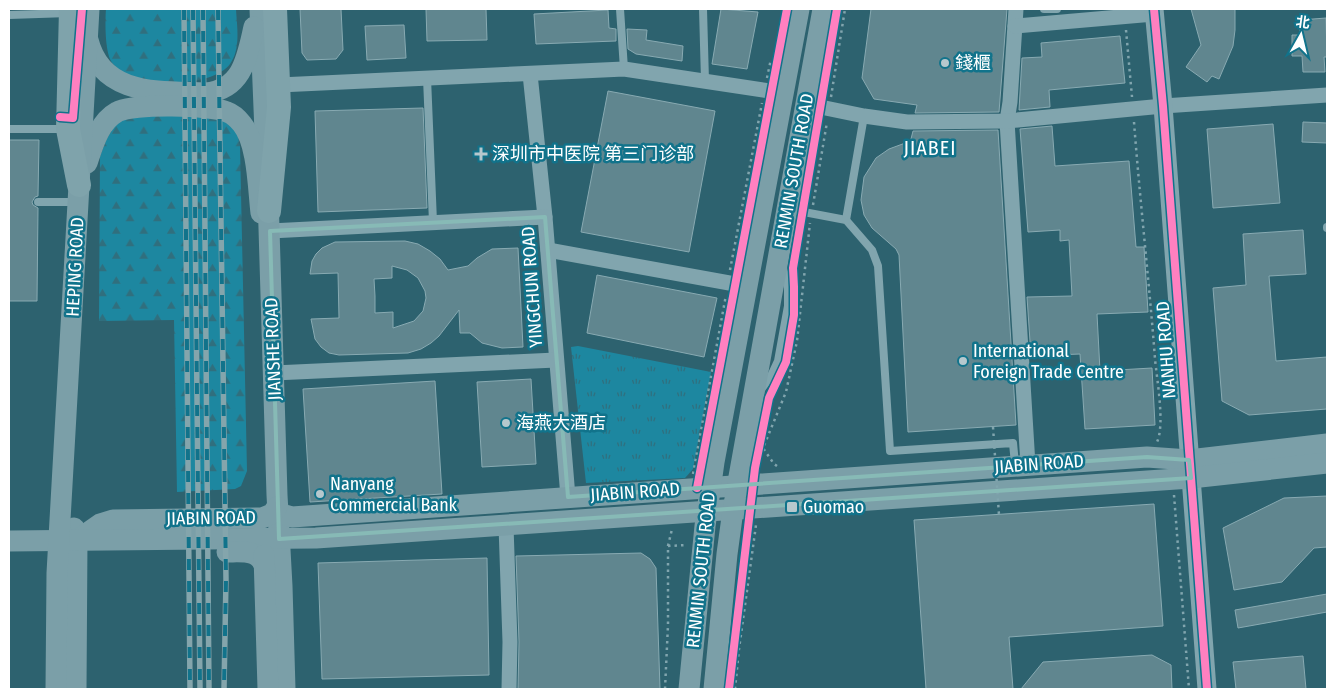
<svg xmlns="http://www.w3.org/2000/svg" width="1336" height="698" viewBox="0 0 1336 698" font-family="'Fira Sans Condensed','Noto Sans SC',sans-serif">
<style>
.forest{fill:url(#forest-firs)}
.park{fill:url(#park-tufts)}
.building{fill:#60868f;stroke:#88aab2;fill-rule:evenodd}
.lines{fill:none;stroke-linecap:round;stroke-linejoin:round}
.path{stroke:#81a5ae;stroke-width:2.5;stroke-dasharray:2.5 4;stroke-linecap:butt}
.service{stroke:#81a5ae;stroke-width:8}
.minor{stroke:#81a5ae;stroke-width:15}
.tertiary{stroke:#81a5ae;stroke-width:19}
.secondary{stroke:#7b9fa8;stroke-width:21}
.primary{stroke:#7fa3ab;stroke-width:24}
.rail-casing{stroke:#84a5ac;stroke-width:5.5}
.rail{stroke:#11738b;stroke-width:4;stroke-dasharray:11;stroke-linecap:butt}
.path-bridge{stroke:#81a5ae;stroke-width:2.5;stroke-dasharray:2.5 4;stroke-linecap:butt}
.cycleway-casing{stroke:#11738b;stroke-width:11}
.cycleway{stroke:#ff80c0;stroke-width:8}
.marked{fill:none;stroke:#87bab6;stroke-width:4;stroke-linejoin:round}
.poi-dot{fill:#b6c8cd;stroke:#11738b;stroke-width:2}
.labels{text-anchor:middle;dominant-baseline:central;stroke-width:5;stroke-linejoin:round;paint-order:stroke}
.poi-label{font-size:18px;fill:#fff;stroke:#11738b;text-anchor:start}
.street-label{font-size:18px;fill:#fff;stroke:#11738b}
.quarter-label{font-size:20px;letter-spacing:1px;fill:#fff;stroke:#11738b}
</style>
<defs>
<pattern id="forest-firs" width="22" height="20" patternUnits="userSpaceOnUse" patternTransform="scale(1.25)"><rect width="22" height="20" fill="#1d87a0"/><path d="M5 1l3.5 6h-7zM16 11l3.5 6h-7z" fill="#306f7e"/></pattern>
<pattern id="park-tufts" width="24" height="20" patternUnits="userSpaceOnUse" patternTransform="scale(1.25)"><rect width="24" height="20" fill="#1d87a0"/><path d="M3 7l-1-3M5 7V3M7 7l1-3M15 17l-1-3M17 17v-4M19 17l1-3" fill="none" stroke="#306f7e"/></pattern>
</defs>
<rect width="100%" height="100%" fill="#2d626f"/>
<g class="forest">
<path d="M106,9H236C237,27 241,49 230,64C212,89 128,90 111,61C105,50 105,22 106,9Z"/>
<path d="M130,115L220,116L237,132L240,146L247,471L241,486L235,489L177,492L174,320L99,321L100,157C107,137 111,126 130,115Z"/>
</g>
<path class="park" d="M578,346L711,372L693,469L685,478L586,483L571,347Z"/>
<g class="building">
<path d="M300,9H341L343,50L336,59L307,60L302,53Z"/>
<path d="M426,9H486L487,40L427,41Z"/>
<path d="M721,9L758,12L747,69L712,64Z"/>
<path d="M871,9H1007L999,112L915,113L917,105L874,99L862,78Z"/>
<path d="M1191,9H1235V30L1233,46L1219,79L1212,76L1207,82L1186,67L1201,45Z"/>
<path d="M608,10L609,28L616,29V41L536,44L534,14Z"/>
<path d="M1326,18L1327,57H1324L1325,72H1303L1302,56H1292V35H1300V20Z"/>
<path d="M404,25L406,58L367,60L365,26Z"/>
<path d="M627,29L647,30L646,40L683,46L682,61L636,54L628,49Z"/>
<path d="M1120,36L1125,83L1049,90L1050,107L1019,110L1022,58L1042,57L1041,43Z"/>
<path d="M608,91L715,111L689,252L581,232Z"/>
<path d="M423,108L427,208L318,212L315,111Z"/>
<path d="M1303,122L1327,123V143L1302,142Z"/>
<path d="M1273,124L1280,203L1213,208L1207,129Z"/>
<path d="M1052,126L1055,166L1129,161L1136,247H1144L1148,312L1097,314L1100,371L1152,368L1155,425L1085,429L1080,354L1031,356L1027,297L1072,296L1069,240L1060,241V230L1028,232L1020,129Z"/>
<path d="M998,130L1016,425L908,432L899,255L896,249L872,228L864,215L861,200L864,177L876,158L889,149L908,142L911,139L913,131Z"/>
<path d="M9,140H39L38,196L35,197L32,202L33,205L38,208L37,301H9Z"/>
<path d="M1303,230L1306,274L1269,276L1276,361L1327,357V409L1249,415L1222,401L1213,288L1246,285L1243,234Z"/>
<path d="M405,241L418,244L430,251L440,259L448,270L468,266L477,258L492,249L518,248L523,347L502,348L482,343L470,333H460L459,310L439,336L431,343L421,349L408,353L339,355L329,353L321,347L315,339L311,319L339,318L338,273L310,274L312,261L316,254L322,248L335,242ZM392,266L407,270L418,278L425,291L426,298L423,311L414,321L393,328V312L375,313V296L374,279L392,278Z"/>
<path d="M597,275L717,298L704,357L587,333Z"/>
<path d="M531,379L536,464L482,467L477,382Z"/>
<path d="M435,381L442,494L310,502L303,389Z"/>
<path d="M1327,496V547L1314,548L1282,582L1234,590L1223,528L1284,498Z"/>
<path d="M1154,504L1163,626L1009,637L1013,689H926L914,520Z"/>
<path d="M641,553L650,559L656,568L660,689H518L519,642L516,556Z"/>
<path d="M487,558L489,675L322,679L318,563Z"/>
<path d="M1327,594V612L1238,628L1235,610Z"/>
<path d="M1152,655L1171,665L1172,689H1021L1043,662Z"/>
<path d="M1303,656L1306,689H1236L1233,662Z"/>
</g>
<g class="lines">
<g class="path">
<path d="M1126,30L1132,97"/>
<path d="M767,78L771,59"/>
<path d="M831,97L845,9"/>
<path d="M1134,122C1140,201 1149,280 1155,359C1157,380 1165,425 1157,442"/>
<path d="M813,205L827,122"/>
<path d="M730,270L762,103"/>
<path d="M777,466L774,464L763,448L786,392L797,341L810,223"/>
<path d="M693,474L726,295"/>
<path d="M1174,495L1189,689"/>
<path d="M668,546L687,545"/>
<path d="M665,689L668,625V546L672,529"/>
<path d="M735,689L739,649L756,525"/>
</g>
<g class="service">
<path d="M620,9L624,69"/>
<path d="M703,9L705,81"/>
<path d="M1044,9H1057"/>
<path d="M9,15L69,13"/>
<path d="M427,78L433,222"/>
<path d="M9,129H64"/>
<path d="M38,202H76"/>
<path d="M788,209L846,220L872,250L878,266L890,451L1013,443L1015,464"/>
<path d="M846,220L864,116"/>
<path d="M1327,227V228"/>
<path d="M762,388L771,376L778,361L788,306V288L783,268"/>
</g>
<g class="minor">
<path d="M1016,9L1010,102L1007,121L1028,465"/>
<path d="M1015,26L1154,14"/>
<path d="M530,74L545,217L568,497"/>
<path d="M279,85L624,69L783,93"/>
<path d="M806,104L864,116L907,122L1007,121L1163,106L1327,95"/>
<path d="M270,231L545,217"/>
<path d="M548,250L746,286"/>
<path d="M274,373L556,360"/>
<path d="M506,526L510,642L509,689"/>
</g>
<path class="tertiary" d="M1154,9L1163,106L1207,689"/>
<g class="secondary">
<path d="M260,9L266,157"/>
<path d="M88,40C102,97 160,91 206,93C243,89 247,57 254,27"/>
<path d="M87,163C93,145 99,122 117,112C132,103 212,105 227,112C233,114 238,119 242,124C258,144 258,188 261,213"/>
<path d="M268,195L277,495L282,586L285,689"/>
<path d="M277,507L282,514L292,517L1147,457L1189,460L1327,444"/>
<path d="M74,528L77,540L76,689"/>
<path d="M77,540L100,524L113,520L262,518L272,514L277,507"/>
<path d="M9,541L316,538L1191,478L1327,463"/>
<path d="M227,552C243,552 260,549 265,568"/>
<path d="M264,555L268,689"/>
<path d="M56,689L57,573L89,9"/>
<path d="M689,689L705,526L714,462L799,9"/>
<path d="M714,689L727,554L733,510L823,9"/>
</g>
<g class="primary">
<path d="M71,9L68,129L79,185"/>
<path d="M269,211L279,107L275,9"/>
</g>
<g class="rail-casing">
<g id="rail">
<path d="M184,9L190,689"/>
<path d="M193,9L200,689"/>
<path d="M203,9L209,689"/>
<path d="M218,9L226,579L224,689"/>
</g>
</g>
<use href="#rail" class="rail"/>
<path class="path-bridge" d="M993,427L999,515"/>
<g class="cycleway-casing">
<g id="cycleway">
<path d="M1154,9L1163,106L1207,689"/>
<path d="M60,117L73,118L82,9"/>
<path d="M697,488L787,9"/>
<path d="M729,689L755,468L769,398L786,362L794,315V287L793,268L837,9"/>
</g>
</g>
<use href="#cycleway" class="cycleway"/>
</g>
<path class="marked" d="M545,217L568,497L1147,457L1189,460L1191,478L279,539L270,231Z"/>
<g class="poi-dot">
<circle cx="945" cy="63" r="5"/>
<path d="M478.5 146.5h5v5h5v5h-5v5h-5v-5h-5v-5h5z"/>
<circle cx="963" cy="361" r="5"/>
<circle cx="506" cy="423" r="5"/>
<circle cx="320" cy="494" r="5"/>
<rect x="786" y="501" width="12" height="12" rx="2.5"/>
</g>
<g class="labels">
<g class="poi-label">
<text x="955" y="63">錢櫃</text>
<text x="492" y="154">深圳市中医院 第三门诊部</text>
<text x="973" y="351">International<tspan x="973" dy="21">Foreign Trade Centre</tspan></text>
<text x="516" y="423">海燕大酒店</text>
<text x="330" y="484">Nanyang<tspan x="330" dy="21">Commercial Bank</tspan></text>
<text x="803" y="507">Guomao</text>
</g>
<g class="street-label">
<text transform="translate(794 171) rotate(-80)">RENMIN SOUTH ROAD</text>
<text transform="translate(75 267) rotate(-87)">HEPING ROAD</text>
<text transform="translate(532 287) rotate(-94)">YINGCHUN ROAD</text>
<text transform="translate(273 349) rotate(-92)">JIANSHE ROAD</text>
<text transform="translate(1166 350) rotate(-94)">NANHU ROAD</text>
<text transform="translate(1039 464) rotate(-4)">JIABIN ROAD</text>
<text transform="translate(635 492) rotate(-4)">JIABIN ROAD</text>
<text transform="translate(211 518) rotate(-1)">JIABIN ROAD</text>
<text transform="translate(701 570) rotate(-84)">RENMIN SOUTH ROAD</text>
</g>
<g class="quarter-label">
<text x="930" y="148">JIABEI</text>
</g>
</g>
<rect width="1336" height="698" fill="none" stroke="#ffffff" stroke-width="20"/>
<g transform="translate(1301 35) rotate(8)" stroke="#11738b" stroke-width="4" paint-order="stroke">
<path d="M0-4L9 19L0 12L-9 19Z" fill="#ffffff"/>
<text y="-8" font-size="14" font-weight="bold" text-anchor="middle" fill="#ffffff">北</text>
</g>
</svg>
